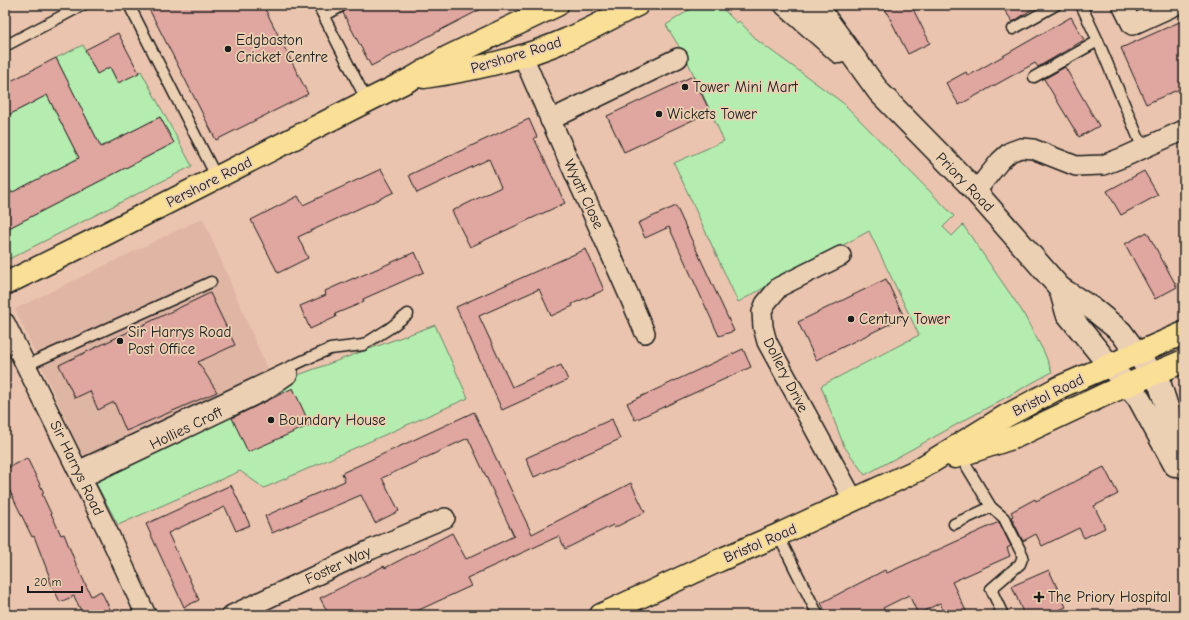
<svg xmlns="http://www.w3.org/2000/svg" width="1189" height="620" viewBox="0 0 1189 620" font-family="'Comic Neue',sans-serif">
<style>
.built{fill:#dfb5a4}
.green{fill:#b5edb0;stroke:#688466}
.building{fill:#e0a6a0;stroke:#1c1c1c}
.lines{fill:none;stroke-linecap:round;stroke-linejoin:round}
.service-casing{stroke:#1c1c1c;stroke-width:13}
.minor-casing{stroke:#1c1c1c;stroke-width:22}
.secondary-casing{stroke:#1c1c1c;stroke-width:25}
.primary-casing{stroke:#1c1c1c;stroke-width:25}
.trunk-casing{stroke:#1c1c1c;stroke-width:25}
.service{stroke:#ecd0b3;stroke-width:10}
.minor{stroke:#ecd0b3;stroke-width:19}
.secondary{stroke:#ecd0b3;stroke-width:22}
.primary{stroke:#fadf96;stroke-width:22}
.trunk{stroke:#fadf96;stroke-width:22}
.poi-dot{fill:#1c1c1c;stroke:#ecd0b3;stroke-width:1.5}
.labels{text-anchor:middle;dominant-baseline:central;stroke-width:3.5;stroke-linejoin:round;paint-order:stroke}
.poi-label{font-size:15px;fill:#1c1c1c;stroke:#ecd0b3;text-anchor:start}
.street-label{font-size:15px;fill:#1c1c1c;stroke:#ecd0b3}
</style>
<rect width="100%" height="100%" fill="#eac4ae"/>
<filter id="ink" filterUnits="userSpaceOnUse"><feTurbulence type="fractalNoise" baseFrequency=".025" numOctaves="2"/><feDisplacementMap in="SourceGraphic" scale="8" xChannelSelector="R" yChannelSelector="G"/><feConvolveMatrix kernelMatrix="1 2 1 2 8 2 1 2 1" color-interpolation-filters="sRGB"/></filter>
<g filter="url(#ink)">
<path class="built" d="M203,218L274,385L91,474L15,309Z"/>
<g class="green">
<path d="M697,5H719L737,23L739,21L758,41L843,103L954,216L943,227L952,236L963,225L1022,311L1044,352L1052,372L865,475L844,446L821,386L919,335L869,231L738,302L674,163L724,141L686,58L666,25Z"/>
<path d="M83,45L97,73L110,67L118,83L141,71L192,166L5,261V230L174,143L160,117L101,147L56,58Z"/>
<path d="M47,95L79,158L12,193L5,179V117Z"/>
<path d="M435,325L468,398L264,488L240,471L118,525L91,474L290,378Z"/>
</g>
<g class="building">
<path d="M147,5H263L308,94L216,140Z"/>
<path d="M346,5H489L371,66L343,13L346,10Z"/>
<path d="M883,5H911L930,43L908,54Z"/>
<path d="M1014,5H1038L1013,22L1005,11Z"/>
<path d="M1071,17L1084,40L1038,67L1035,63L959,105L946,83L966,72L968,76Z"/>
<path d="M1184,20V87L1146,104L1121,48Z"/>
<path d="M118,33L139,73L118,83L110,67L97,74L85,50Z"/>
<path d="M56,58L101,147L160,117L174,143L5,230V196L79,158L47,95L5,117V84Z"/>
<path d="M1065,67L1099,126L1079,137L1044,79Z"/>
<path d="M693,76L710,112L624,152L607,116Z"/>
<path d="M529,119L537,137L534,138L565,203L470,247L452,211L501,187L489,159L417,193L409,175Z"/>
<path d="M381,169L394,192L298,237L308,258L278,273L251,220L298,196L303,205Z"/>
<path d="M1144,171L1158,195L1121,215L1107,191Z"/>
<path d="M676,206L734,331L719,336L669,227L645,238L638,223Z"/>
<path d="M1147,232L1177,287L1155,299L1125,244Z"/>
<path d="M586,249L604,290L572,304L573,306L551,316L539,289L479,316L512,387L561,365L568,380L502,410L456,307Z"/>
<path d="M415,252L424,272L363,299L364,302L335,314L336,317L310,329L300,306L326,295L325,291L354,278V279Z"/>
<path d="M886,279L904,317L816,360L798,322Z"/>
<path d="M210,293L235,345L198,362L217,392L126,431L114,402L98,410L90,391L75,398L59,365Z"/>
<path d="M743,349L751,367L635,420L627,403Z"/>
<path d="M293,388L310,425L248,452L232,418Z"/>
<path d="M474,412L532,534L631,483L645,512L614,528L613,525L565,549L559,536L467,578L471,586L408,615H329L320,598L384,566L385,568L452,533L466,559L514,536L468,438L382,478L399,511L375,523L361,495L272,533L265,516L345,481L342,473Z"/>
<path d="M612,419L620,439L534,477L526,458Z"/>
<path d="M27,458L44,493L42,494L61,535L64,534L76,564L91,596L101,591L113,615H83L74,596L60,602L49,579L50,578L34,536L32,537L5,481V469Z"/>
<path d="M1104,467L1118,494L1094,506L1105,528L1084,538L1079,528L1042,546L1036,534L1023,541L1011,517L1013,516L1011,512L1035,499L1036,501Z"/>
<path d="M231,485L250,525L236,531L225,507L168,533L199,600L184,607L146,524Z"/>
<path d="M999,522L1011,546L1007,548L1010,556L952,582L968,615H945L940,603L918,614L909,595L883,608L886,615H827L821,603L885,570L887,573Z"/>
<path d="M1049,570L1066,607L1048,615H1024L1012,586Z"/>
</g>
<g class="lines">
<g class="service-casing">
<g id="service">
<path d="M129,5L217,178"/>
<path d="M318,5L367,101"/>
<path d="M1081,5L1098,41L1143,149"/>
<path d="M324,16L340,7"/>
<path d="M1013,29L1056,5"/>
<path d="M5,46L83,5"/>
<path d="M1034,77L1098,41"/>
<path d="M27,365L211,282"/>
<path d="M963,454L967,467L991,507L1004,518L1023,556L1020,564L991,589L1003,615"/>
<path d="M76,467L309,358L330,349L363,345L390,328L408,314"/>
<path d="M954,524L991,507"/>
<path d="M778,535L818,615"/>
</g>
</g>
<g class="minor-casing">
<g id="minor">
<path d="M1122,5L1132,25L1176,5"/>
<path d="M523,56C562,149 606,240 645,333"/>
<path d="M550,120L678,58"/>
<path d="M976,191L1000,161L1010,152L1021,148L1033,149L1076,166L1103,165L1124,157L1184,130"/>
<path d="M841,256L779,287L765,304L762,312L763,327L767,342L854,501"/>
<path d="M5,323L107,530L146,615"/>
<path d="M81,478L265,390L288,374"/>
<path d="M232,615L370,550L445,518"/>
</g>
</g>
<g class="secondary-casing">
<g id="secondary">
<path d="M786,5L839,52"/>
<path d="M816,5L879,92L967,182L1060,288L1093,309L1121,332L1160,385L1177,438L1184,467"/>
<path d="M1060,288L1067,313L1110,366L1138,397L1175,465"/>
</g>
</g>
<g class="primary-casing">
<g id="primary">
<path d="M424,77C473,70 523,59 568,39C592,29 614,16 637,5"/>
<path d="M5,284L94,240L367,101L413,78L448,57L557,5"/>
</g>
</g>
<g class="trunk-casing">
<g id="trunk">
<path d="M955,457L1015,437L1106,394L1184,361"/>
<path d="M601,615L720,560L778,535L918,470L1006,416L1060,387L1184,333"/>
</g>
</g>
<use href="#service" class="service"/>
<use href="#minor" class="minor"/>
<use href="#secondary" class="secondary"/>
<use href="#primary" class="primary"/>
<use href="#trunk" class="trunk"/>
</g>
</g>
<g class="poi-dot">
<circle cx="228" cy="49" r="4"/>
<circle cx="685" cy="87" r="4"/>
<circle cx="659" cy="114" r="4"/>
<circle cx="851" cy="319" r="4"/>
<circle cx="120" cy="341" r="4"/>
<circle cx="271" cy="420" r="4"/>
<path d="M1037 591h4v4h4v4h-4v4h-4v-4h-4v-4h4z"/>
</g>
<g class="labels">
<g class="poi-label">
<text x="236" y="40">Edgbaston<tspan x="236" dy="17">Cricket Centre</tspan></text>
<text x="693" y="87">Tower Mini Mart</text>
<text x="667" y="114">Wickets Tower</text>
<text x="859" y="319">Century Tower</text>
<text x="128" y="332">Sir Harrys Road<tspan x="128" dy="17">Post Office</tspan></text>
<text x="279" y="420">Boundary House</text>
<text x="1048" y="597">The Priory Hospital</text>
</g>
<g class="street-label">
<text transform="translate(516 55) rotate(-17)">Pershore Road</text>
<text transform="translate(209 182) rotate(-27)">Pershore Road</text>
<text transform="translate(965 182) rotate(46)">Priory Road</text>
<text transform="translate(584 194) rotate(65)">Wyatt Close</text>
<text transform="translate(786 375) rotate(63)">Dollery Drive</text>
<text transform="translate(1048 395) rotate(-26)">Bristol Road</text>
<text transform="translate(186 428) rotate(-26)">Hollies Croft</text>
<text transform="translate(77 468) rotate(64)">Sir Harrys Road</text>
<text transform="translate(760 543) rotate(-23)">Bristol Road</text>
<text transform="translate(338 565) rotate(-25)">Foster Way</text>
</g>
</g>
<rect width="1189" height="620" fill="none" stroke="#ecd0b3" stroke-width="20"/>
<rect x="10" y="10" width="1169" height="600" fill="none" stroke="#1c1c1c" stroke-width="1.5" filter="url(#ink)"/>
<path d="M28 586v6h54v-6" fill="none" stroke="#1c1c1c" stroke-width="2"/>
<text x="34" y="586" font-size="12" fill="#1c1c1c" stroke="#ecd0b3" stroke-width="3" paint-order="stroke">20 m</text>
</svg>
